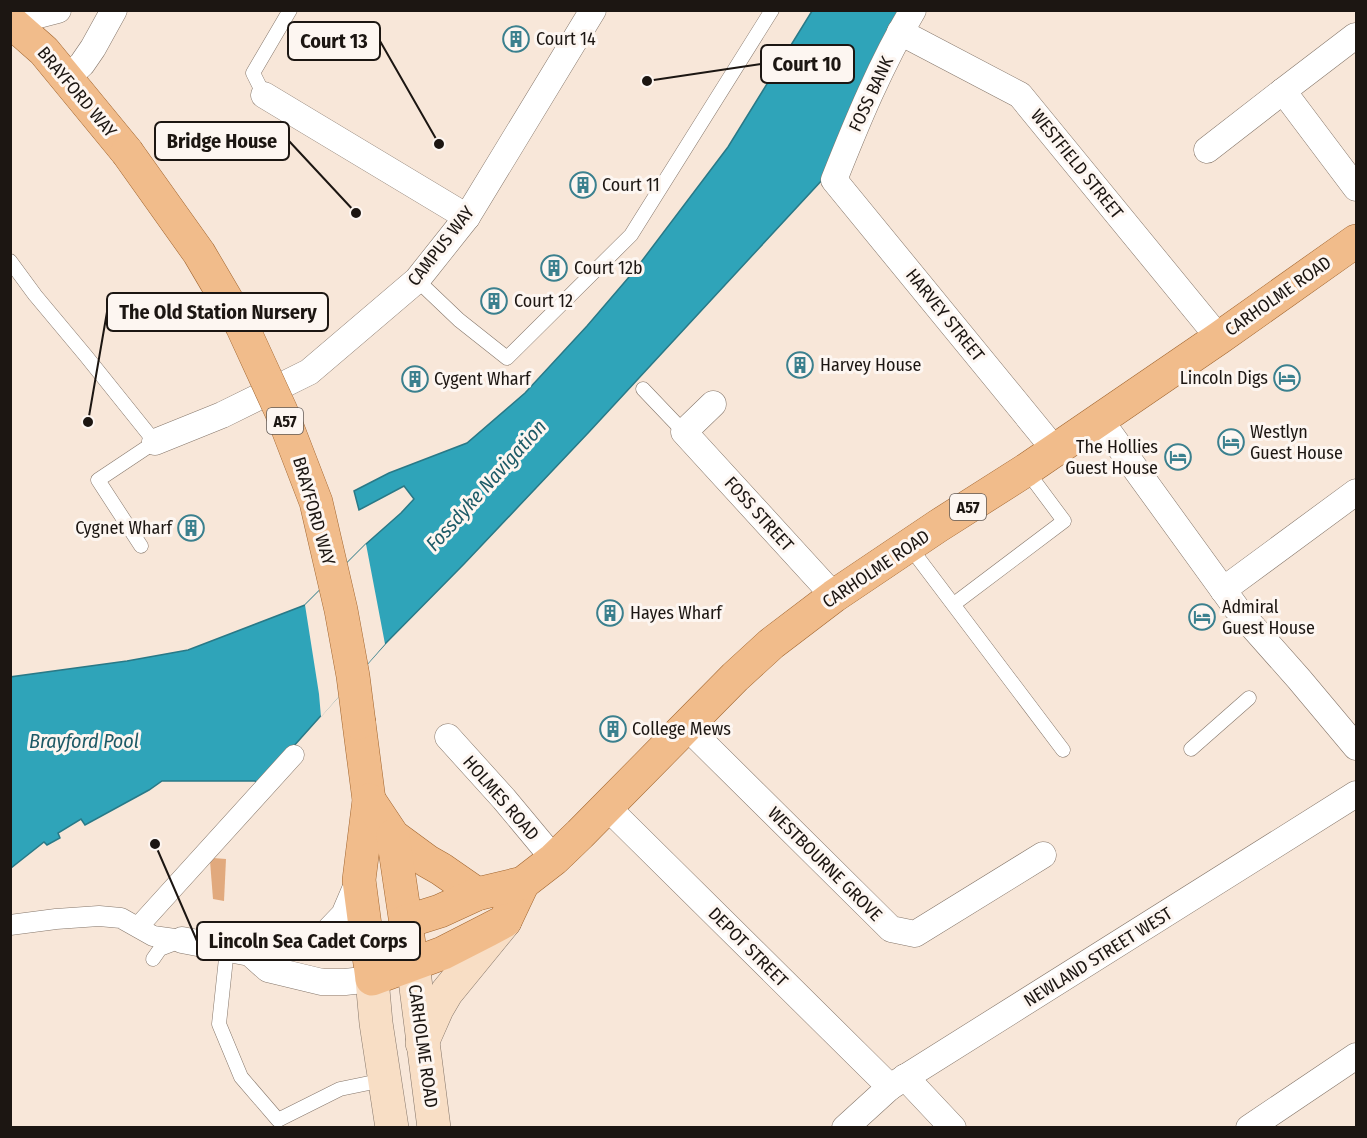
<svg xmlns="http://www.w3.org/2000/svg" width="1367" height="1138" viewBox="0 0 1367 1138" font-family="'Fira Sans Condensed',sans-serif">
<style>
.green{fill:#e1a97d}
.water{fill:#2fa4b9;stroke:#297987;stroke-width:1.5}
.pier{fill:#f8e7d9}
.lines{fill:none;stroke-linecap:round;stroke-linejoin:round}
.service-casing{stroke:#85766a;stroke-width:15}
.pedestrian-casing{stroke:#85766a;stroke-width:21}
.minor-casing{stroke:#85766a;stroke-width:27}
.secondary-casing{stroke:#85766a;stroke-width:34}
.primary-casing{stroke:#a1652f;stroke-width:34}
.service{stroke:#fff;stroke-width:14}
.pedestrian{stroke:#fff;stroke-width:20}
.minor{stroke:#fff;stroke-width:26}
.secondary{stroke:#f8dec5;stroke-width:33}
.primary{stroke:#f1bc8b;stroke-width:33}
.primary-bridge-casing{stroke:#a1652f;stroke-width:34;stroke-linecap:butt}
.primary-bridge{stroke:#f1bc8b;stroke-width:33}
.labels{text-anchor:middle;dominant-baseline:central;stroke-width:6;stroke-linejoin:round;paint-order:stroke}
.shield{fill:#fdf6f1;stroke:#605955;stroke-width:1.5}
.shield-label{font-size:16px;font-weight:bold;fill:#1c1612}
.poi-label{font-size:18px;fill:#1c1612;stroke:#fdf6f1;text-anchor:start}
.street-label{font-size:18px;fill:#1c1612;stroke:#fdf6f1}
.water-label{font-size:20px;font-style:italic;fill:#1d5a66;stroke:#fdf6f1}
.leader{fill:none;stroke:#1c1612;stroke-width:2}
.callout-dot{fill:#1c1612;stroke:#fdf6f1;stroke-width:2}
.callout{fill:#fdf6f1;stroke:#1c1612;stroke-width:2}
.callout-label{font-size:20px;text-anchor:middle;font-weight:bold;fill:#1c1612}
</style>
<rect width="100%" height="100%" fill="#f8e7d9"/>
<path class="green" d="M213,858L226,859L224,901L213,899L210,861Z"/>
<path class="water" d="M812,11H901L823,179L589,432L464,564L385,644L259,785L255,781H162L149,790L85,825L81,819L58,833L60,838L47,845L44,842L11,868L10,677L127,661L188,650L305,605L366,544L401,513L414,499L404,486L359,510L354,491L389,473L467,443L525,393L587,326L635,270L728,147Z"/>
<path class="pier" d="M366,544L385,644L321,717L319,694L305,605Z"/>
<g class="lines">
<g class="service-casing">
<g id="service">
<path d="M264,95L253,73L290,10"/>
<path d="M10,261L35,295L86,356L155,442L98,480L141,546"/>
<path d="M417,280L459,320L507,358L631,235L772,10"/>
<path d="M643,389L684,432"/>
<path d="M909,546L1063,750"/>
<path d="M954,604L1064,521L1026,470"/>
<path d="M1191,749L1249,698"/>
<path d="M227,949L219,1024L241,1077L278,1120L340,1089L374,1082L385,1081"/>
<path d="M153,959L160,949L181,941"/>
</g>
</g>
<g class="pedestrian-casing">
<g id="pedestrian">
<path d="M10,925L56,919L99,916L121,918L153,936L182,940"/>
<path d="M138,927L294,755"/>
</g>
</g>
<g class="minor-casing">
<g id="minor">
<path d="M913,10C881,64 857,122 834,180L1055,450"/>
<path d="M12,22L58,10"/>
<path d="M900,32L1020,95L1219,338"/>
<path d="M1355,36L1283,91L1356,188"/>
<path d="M67,78L82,64L93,48L114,10"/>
<path d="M264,95L467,217"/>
<path d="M1207,150L1283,91"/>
<path d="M713,404L684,432L834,596"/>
<path d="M1100,420L1237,609L1299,679L1356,747"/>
<path d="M155,442L222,415L309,372L417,280L467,217L593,10"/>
<path d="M1223,590L1356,492"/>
<path d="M686,726L891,929L915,934L1043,855"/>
<path d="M448,737L504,799L554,859"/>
<path d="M607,807L890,1087"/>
<path d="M182,940L250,953L268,969L322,982H345L372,979"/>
<path d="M250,953L271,945H287L321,939L344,915L359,880"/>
<path d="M905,1077L953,1128"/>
<path d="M845,1128L890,1087L1356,794"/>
<path d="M1249,1128L1356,1056"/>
</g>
</g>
<g class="secondary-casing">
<g id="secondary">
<path d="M413,964L434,1128"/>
<path d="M372,979L376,1023L392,1128"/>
<path d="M422,1043L437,1009L447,992L505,921"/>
</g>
</g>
<g class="primary-casing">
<g id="primary">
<path d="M10,21L44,51L127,152"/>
<path d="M359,723L369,800L359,880L372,979L443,953L488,930L505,921L523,883"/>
<path d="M369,800L393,836L427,861L441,869L477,894"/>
<path d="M393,836L409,944"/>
<path d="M405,922L440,911L477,894L523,883L554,859L580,834L735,677L771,644L834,596L938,526L1026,470L1219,338L1356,241"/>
</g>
</g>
<use href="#service" class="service"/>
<use href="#pedestrian" class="pedestrian"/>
<use href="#minor" class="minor"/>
<use href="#secondary" class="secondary"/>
<use href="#primary" class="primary"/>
<g class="primary-bridge-casing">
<path id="primary-bridge" d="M127,152L199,253L242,326L281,411L316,502L341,610L353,676L359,723"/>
</g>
<use href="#primary-bridge" class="primary-bridge"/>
</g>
<defs>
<g id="building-ring" transform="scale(1.35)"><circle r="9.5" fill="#fdf6f1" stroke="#3b808e" stroke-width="1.5"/><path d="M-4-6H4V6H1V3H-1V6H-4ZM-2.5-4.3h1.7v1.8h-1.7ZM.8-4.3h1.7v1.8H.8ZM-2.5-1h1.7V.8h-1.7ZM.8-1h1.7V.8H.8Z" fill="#3b808e"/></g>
<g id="hotel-ring" transform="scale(1.35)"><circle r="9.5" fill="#fdf6f1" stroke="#3b808e" stroke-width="1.5"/><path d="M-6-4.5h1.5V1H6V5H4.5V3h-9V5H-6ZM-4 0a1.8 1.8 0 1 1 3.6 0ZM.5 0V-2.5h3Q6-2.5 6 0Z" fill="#3b808e"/></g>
</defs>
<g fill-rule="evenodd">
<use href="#building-ring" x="516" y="39"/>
<use href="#building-ring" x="583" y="185"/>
<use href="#building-ring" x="554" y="268"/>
<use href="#building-ring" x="494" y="301"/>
<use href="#building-ring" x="800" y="365"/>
<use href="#hotel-ring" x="1287" y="378"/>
<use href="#building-ring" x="415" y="379"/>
<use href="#hotel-ring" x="1231" y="442"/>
<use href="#hotel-ring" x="1178" y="457"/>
<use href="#building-ring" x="191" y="528"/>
<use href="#building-ring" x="610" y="613"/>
<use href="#hotel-ring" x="1202" y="617"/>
<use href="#building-ring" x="613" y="729"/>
</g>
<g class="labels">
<g class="shield">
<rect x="267" y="408" width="36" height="26" rx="4.5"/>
<rect x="950" y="494" width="36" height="26" rx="4.5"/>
</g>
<g class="shield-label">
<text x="285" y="421">A57</text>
<text x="968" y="507">A57</text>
</g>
<g class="poi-label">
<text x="536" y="39">Court 14</text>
<text x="602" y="185">Court 11</text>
<text x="574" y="268">Court 12b</text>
<text x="514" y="301">Court 12</text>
<text x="820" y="365">Harvey House</text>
<text x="1268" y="378" text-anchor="end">Lincoln Digs</text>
<text x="434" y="379">Cygent Wharf</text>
<text x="1250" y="432">Westlyn<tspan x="1250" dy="21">Guest House</tspan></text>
<text x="1158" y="447" text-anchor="end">The Hollies<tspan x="1158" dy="21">Guest House</tspan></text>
<text x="172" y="528" text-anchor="end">Cygnet Wharf</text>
<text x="1222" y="607">Admiral<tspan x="1222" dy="21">Guest House</tspan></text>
<text x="630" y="613">Hayes Wharf</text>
<text x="632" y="729">College Mews</text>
</g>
<g class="street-label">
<text transform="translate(77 92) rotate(50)">BRAYFORD WAY</text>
<text transform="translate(871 94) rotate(-65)">FOSS BANK</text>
<text transform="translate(1077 164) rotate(51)">WESTFIELD STREET</text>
<text transform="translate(441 246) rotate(-52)">CAMPUS WAY</text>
<text transform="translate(1278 296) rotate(-35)">CARHOLME ROAD</text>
<text transform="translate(945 315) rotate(51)">HARVEY STREET</text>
<text transform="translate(314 511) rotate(74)">BRAYFORD WAY</text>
<text transform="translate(759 514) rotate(48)">FOSS STREET</text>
<text transform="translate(876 569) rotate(-34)">CARHOLME ROAD</text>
<text transform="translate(501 798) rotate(49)">HOLMES ROAD</text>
<text transform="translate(825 864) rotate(45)">WESTBOURNE GROVE</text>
<text transform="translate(748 947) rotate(45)">DEPOT STREET</text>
<text transform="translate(1098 957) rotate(-32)">NEWLAND STREET WEST</text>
<text transform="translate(423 1046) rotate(82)">CARHOLME ROAD</text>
</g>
<g class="water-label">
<text transform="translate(486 485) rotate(-48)">Fossdyke Navigation</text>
<text x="84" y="741">Brayford Pool</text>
</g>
</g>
<path class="leader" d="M439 144L380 41M647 81L761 64M356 213L289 141M88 422L107 312M155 844L197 941"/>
<g class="callout-dot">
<circle cx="439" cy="144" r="6"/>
<circle cx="647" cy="81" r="6"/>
<circle cx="356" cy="213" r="6"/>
<circle cx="88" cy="422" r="6"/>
<circle cx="155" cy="844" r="6"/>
</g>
<g class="callout">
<rect x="288" y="22" width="92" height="38" rx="6"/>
<rect x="761" y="45" width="93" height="38" rx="6"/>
<rect x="155" y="122" width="134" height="38" rx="6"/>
<rect x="107" y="293" width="221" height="38" rx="6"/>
<rect x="197" y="922" width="223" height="38" rx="6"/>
</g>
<g class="callout-label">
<text x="334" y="48">Court 13</text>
<text x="807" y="71">Court 10</text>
<text x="222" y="148">Bridge House</text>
<text x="218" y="319">The Old Station Nursery</text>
<text x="308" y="948">Lincoln Sea Cadet Corps</text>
</g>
<rect width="1367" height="1138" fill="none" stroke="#1c1612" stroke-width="24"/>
</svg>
